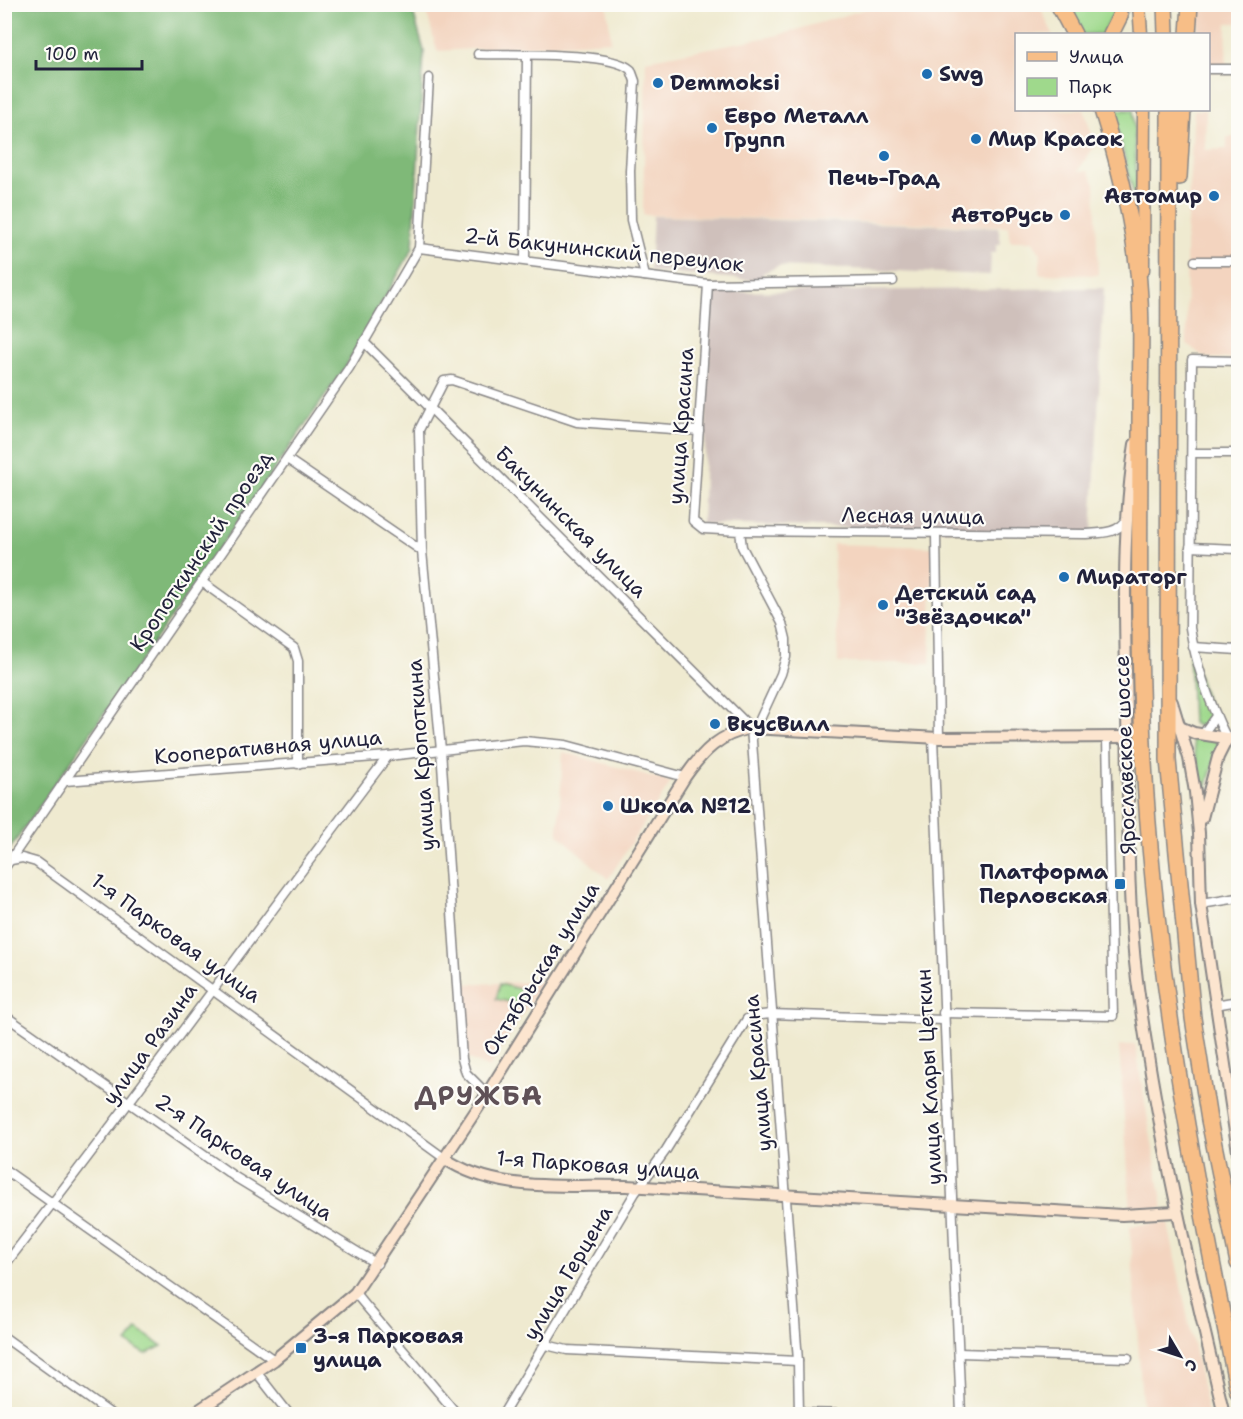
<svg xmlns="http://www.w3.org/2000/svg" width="1243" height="1419" viewBox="0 0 1243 1419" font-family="'Shantell Sans',sans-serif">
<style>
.built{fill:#f3d4bf}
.industrial{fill:#cfc0bb}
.green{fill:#9fd98c;stroke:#607e64;stroke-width:1.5}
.forest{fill:#7fb978;stroke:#506e5a;stroke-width:1.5}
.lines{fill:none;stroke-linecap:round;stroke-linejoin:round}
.highway-tunnel{stroke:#c6c2b2;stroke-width:15;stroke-dasharray:15 8;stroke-linecap:butt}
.street-casing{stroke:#888686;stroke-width:11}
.secondary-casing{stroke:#888686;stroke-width:14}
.primary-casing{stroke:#888686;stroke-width:15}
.highway-casing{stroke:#888686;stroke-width:18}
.street{stroke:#fff;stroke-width:8}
.secondary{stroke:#fce5cf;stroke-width:10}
.primary{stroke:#f7be87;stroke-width:12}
.highway{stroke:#f7be87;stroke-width:15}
.poi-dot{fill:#1f6fb2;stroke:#fdfcf7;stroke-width:2}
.labels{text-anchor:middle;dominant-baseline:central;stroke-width:4.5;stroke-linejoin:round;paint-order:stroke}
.poi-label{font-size:21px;font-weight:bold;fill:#22223b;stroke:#fdfcf7;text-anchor:start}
.street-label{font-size:21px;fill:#22223b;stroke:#fdfcf7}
.district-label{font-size:27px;font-weight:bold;letter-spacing:1.5px;fill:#5f5157;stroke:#fdfcf7}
</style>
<rect width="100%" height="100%" fill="#fdfcf7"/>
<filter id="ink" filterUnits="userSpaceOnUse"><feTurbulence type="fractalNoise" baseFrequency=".0167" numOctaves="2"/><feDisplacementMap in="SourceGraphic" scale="12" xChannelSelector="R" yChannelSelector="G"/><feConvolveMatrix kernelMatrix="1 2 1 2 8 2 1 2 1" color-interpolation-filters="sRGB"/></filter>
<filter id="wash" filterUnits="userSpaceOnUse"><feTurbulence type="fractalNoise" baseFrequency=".008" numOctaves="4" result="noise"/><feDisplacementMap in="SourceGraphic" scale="24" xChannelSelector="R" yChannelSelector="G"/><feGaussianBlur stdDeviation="1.35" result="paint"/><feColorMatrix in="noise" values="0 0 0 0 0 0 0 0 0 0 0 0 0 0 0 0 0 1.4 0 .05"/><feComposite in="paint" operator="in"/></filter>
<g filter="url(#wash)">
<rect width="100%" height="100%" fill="#efead0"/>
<g class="built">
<path d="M882,4L1039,5L1053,34H1016V110H1084L1095,145L1078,171H1088L1095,184L1098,275L1039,274L1041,254L1033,241H1010L1008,226L643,215L646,60L779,35Z"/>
<path d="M425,5H607L611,41L437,51Z"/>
<path d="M1200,5H1238V23H1227L1226,65L1209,66L1208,34H1198Z"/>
<path d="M1194,110H1206L1205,150L1227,149V137H1238V359L1205,358L1187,344L1186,238Z"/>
<path d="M833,544L933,547L930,663H838Z"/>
<path d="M563,752L671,782L608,879L558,834Z"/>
<path d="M543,982L489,1068L467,1058L464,984Z"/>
<path d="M1135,1044L1163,1208L1131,1212L1119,1046Z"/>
<path d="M1168,1222L1169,1229L1208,1414H1143L1130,1226Z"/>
</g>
<g class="industrial">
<path d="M653,216L998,227L1001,243L996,246V253H991L990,275L779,266L763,273L762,281L650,271Z"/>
<path d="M1104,288L1092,534L702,524L711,303L718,292Z"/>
</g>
<g class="green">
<path d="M1063,5H1116L1117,9L1102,34H1077Z"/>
<path d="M1113,110H1133L1138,212Z"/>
<path d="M1189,647L1211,715L1206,726L1200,727L1192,723Z"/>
<path d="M1191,736L1215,739L1219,746L1204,794Z"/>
<path d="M500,984L527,991L523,1005L496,999Z"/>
<path d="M137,1329L162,1346L146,1354L127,1343Z"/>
</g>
<path class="forest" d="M5,5H411L424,51L413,248L346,366L5,856Z"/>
</g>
<g filter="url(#ink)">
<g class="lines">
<path class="highway-tunnel" d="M1120,16L1127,4"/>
<g class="street-casing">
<g id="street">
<path d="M478,54C509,55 611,51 631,70L635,81L630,171L631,220L645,276"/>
<path d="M1208,69H1238"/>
<path d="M419,248L708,284L893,281"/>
<path d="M525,260L527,55"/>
<path d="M1195,261H1238"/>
<path d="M708,284L693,521L703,529L740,531L742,547L782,623L786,639V657L781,674L756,728"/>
<path d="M365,343L751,728L798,1361L799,1414"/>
<path d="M1193,453H1238"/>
<path d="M287,459L422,551"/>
<path d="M740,531L1085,534C1101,533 1118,534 1127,519"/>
<path d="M936,535L939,738"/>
<path d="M1190,547L1238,549"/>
<path d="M202,582L294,648L298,661V764"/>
<path d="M1193,647L1238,650"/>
<path d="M1203,734L1216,716"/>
<path d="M933,738L961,1414"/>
<path d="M1227,739C1210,704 1196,666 1190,628L1192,360L1238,361"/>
<path d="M65,781L388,756L524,741L566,745L685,777"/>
<path d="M11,860L22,858L36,862L444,1158"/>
<path d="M4,869L349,368L419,248L429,78"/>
<path d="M1201,904L1238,898"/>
<path d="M1215,1005L1238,1001"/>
<path d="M943,1013L1113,1016L1107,739"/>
<path d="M4,1015L235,1177L377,1264"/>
<path d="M487,1094L466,1073L462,1059L441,750L422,551L419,430L444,381L452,380L577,422L699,431"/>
<path d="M4,1169L274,1360"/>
<path d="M4,1266C135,1098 259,926 388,756"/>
<path d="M355,1293L457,1414"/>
<path d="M4,1337L111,1414"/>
<path d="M546,1345L567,1350L798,1361"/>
<path d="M959,1353L1128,1358"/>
<path d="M257,1373L289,1414"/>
<path d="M799,1413L855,1414"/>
<path d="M503,1414L635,1193L666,1150L747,1019L752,1016L771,1014L943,1020"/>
</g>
</g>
<g class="secondary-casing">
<g id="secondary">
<path d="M1135,444C1121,533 1125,625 1127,715C1129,803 1126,892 1137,980C1156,1127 1190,1271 1224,1414"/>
<path d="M1172,702L1189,758L1195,792L1199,833L1201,904L1238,1152"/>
<path d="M1180,727L1194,733L1238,740"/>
<path d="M1202,818L1218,757L1227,739"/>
<path d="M444,1158C500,1197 580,1182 644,1187C803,1196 962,1206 1122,1215L1176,1212"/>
<path d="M193,1414L274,1360L355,1293L487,1094L685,777C703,751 720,734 751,728L939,738L1127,737"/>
</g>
</g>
<g class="primary-casing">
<g id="primary">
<path d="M1139,4L1141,34"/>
<path d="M1143,270L1144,110"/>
</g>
</g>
<g class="highway-casing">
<g id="highway">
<path d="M1058,4L1074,34"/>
<path d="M1165,4L1166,34"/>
<path d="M1111,34L1120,16"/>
<path d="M1188,34L1190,4"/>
<path d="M1102,110C1116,155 1128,202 1135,249C1144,305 1140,361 1140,417C1140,525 1138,635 1143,743C1153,962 1194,1177 1238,1392"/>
<path d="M1169,110L1168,760L1193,1018L1209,1120L1238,1263"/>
<path d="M1179,177L1183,110"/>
</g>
</g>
<use href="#street" class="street"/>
<use href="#secondary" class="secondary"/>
<use href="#primary" class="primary"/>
<use href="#highway" class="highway"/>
</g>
</g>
<g class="poi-dot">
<circle cx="927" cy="74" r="6"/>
<circle cx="658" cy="83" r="6"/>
<circle cx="712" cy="128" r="6"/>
<circle cx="976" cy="139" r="6"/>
<circle cx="884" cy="156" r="6"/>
<circle cx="1214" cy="196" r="6"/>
<circle cx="1065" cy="215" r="6"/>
<circle cx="1064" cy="577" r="6"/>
<circle cx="883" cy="605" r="6"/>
<circle cx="715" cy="724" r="6"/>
<circle cx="608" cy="806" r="6"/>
<rect x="1114" y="878" width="12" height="12" rx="3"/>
<rect x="295" y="1342" width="12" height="12" rx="3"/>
</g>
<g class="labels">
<g class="poi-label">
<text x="939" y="74">Swg</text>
<text x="670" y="83">Demmoksi</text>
<text x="724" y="116">Евро Металл<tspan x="724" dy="24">Групп</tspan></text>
<text x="988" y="139">Мир Красок</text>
<text x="884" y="178" text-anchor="middle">Печь-Град</text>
<text x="1202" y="196" text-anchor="end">Автомир</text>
<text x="1053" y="215" text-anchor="end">АвтоРусь</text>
<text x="1076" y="577">Мираторг</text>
<text x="895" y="593">Детский сад<tspan x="895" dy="24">"Звёздочка"</tspan></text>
<text x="727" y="724">ВкусВилл</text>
<text x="620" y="806">Школа №12</text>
<text x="1108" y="872" text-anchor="end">Платформа<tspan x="1108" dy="24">Перловская</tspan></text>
<text x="313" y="1336">3-я Парковая<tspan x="313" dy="24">улица</tspan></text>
</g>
<g class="street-label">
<text transform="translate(604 250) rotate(6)">2-й Бакунинский переулок</text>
<text transform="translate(681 426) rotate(-86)">улица Красина</text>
<text transform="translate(913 516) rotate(1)">Лесная улица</text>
<text transform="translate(571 522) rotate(45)">Бакунинская улица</text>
<text transform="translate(201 551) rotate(-56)">Кропоткинский проезд</text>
<text transform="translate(268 747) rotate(-5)">Кооперативная улица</text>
<text transform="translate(421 755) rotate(-94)">улица Кропоткина</text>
<text transform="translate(1125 755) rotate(-92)">Ярославское шоссе</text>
<text transform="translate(176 938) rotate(36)">1-я Парковая улица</text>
<text transform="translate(541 969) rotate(-58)">Октябрьская улица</text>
<text transform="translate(150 1044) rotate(-54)">улица Разина</text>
<text transform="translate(758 1073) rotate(-95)">улица Красина</text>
<text transform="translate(929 1077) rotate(-93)">улица Клары Цеткин</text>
<text transform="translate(244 1157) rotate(34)">2-я Парковая улица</text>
<text transform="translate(598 1165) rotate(4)">1-я Парковая улица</text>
<text transform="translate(568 1273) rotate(-59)">улица Герцена</text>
</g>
<g class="district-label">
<text x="479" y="1095">ДРУЖБА</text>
</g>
</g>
<rect width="1243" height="1419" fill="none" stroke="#fdfcf7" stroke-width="24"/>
<rect x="1015" y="33" width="195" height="78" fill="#fdfcf7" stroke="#a5a5ac" stroke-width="1.5"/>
<rect x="1027" y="52" width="30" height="9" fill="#f7be87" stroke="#a5a5ac" stroke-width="1.5"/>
<text x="1069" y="63" font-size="18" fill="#22223b">Улица</text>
<rect x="1027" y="78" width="30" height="18" fill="#9fd98c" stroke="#a5a5ac" stroke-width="1.5"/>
<text x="1069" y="93" font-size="18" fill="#22223b">Парк</text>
<g transform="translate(1180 1356) rotate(129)" stroke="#fdfcf7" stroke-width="4.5" paint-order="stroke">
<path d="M0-4.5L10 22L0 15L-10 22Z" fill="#22223b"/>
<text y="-9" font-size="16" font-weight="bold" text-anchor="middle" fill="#22223b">С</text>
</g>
<path d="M36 60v9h106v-9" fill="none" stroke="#22223b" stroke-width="3"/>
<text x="45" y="60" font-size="18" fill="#22223b" stroke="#fdfcf7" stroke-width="4.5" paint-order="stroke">100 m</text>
</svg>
